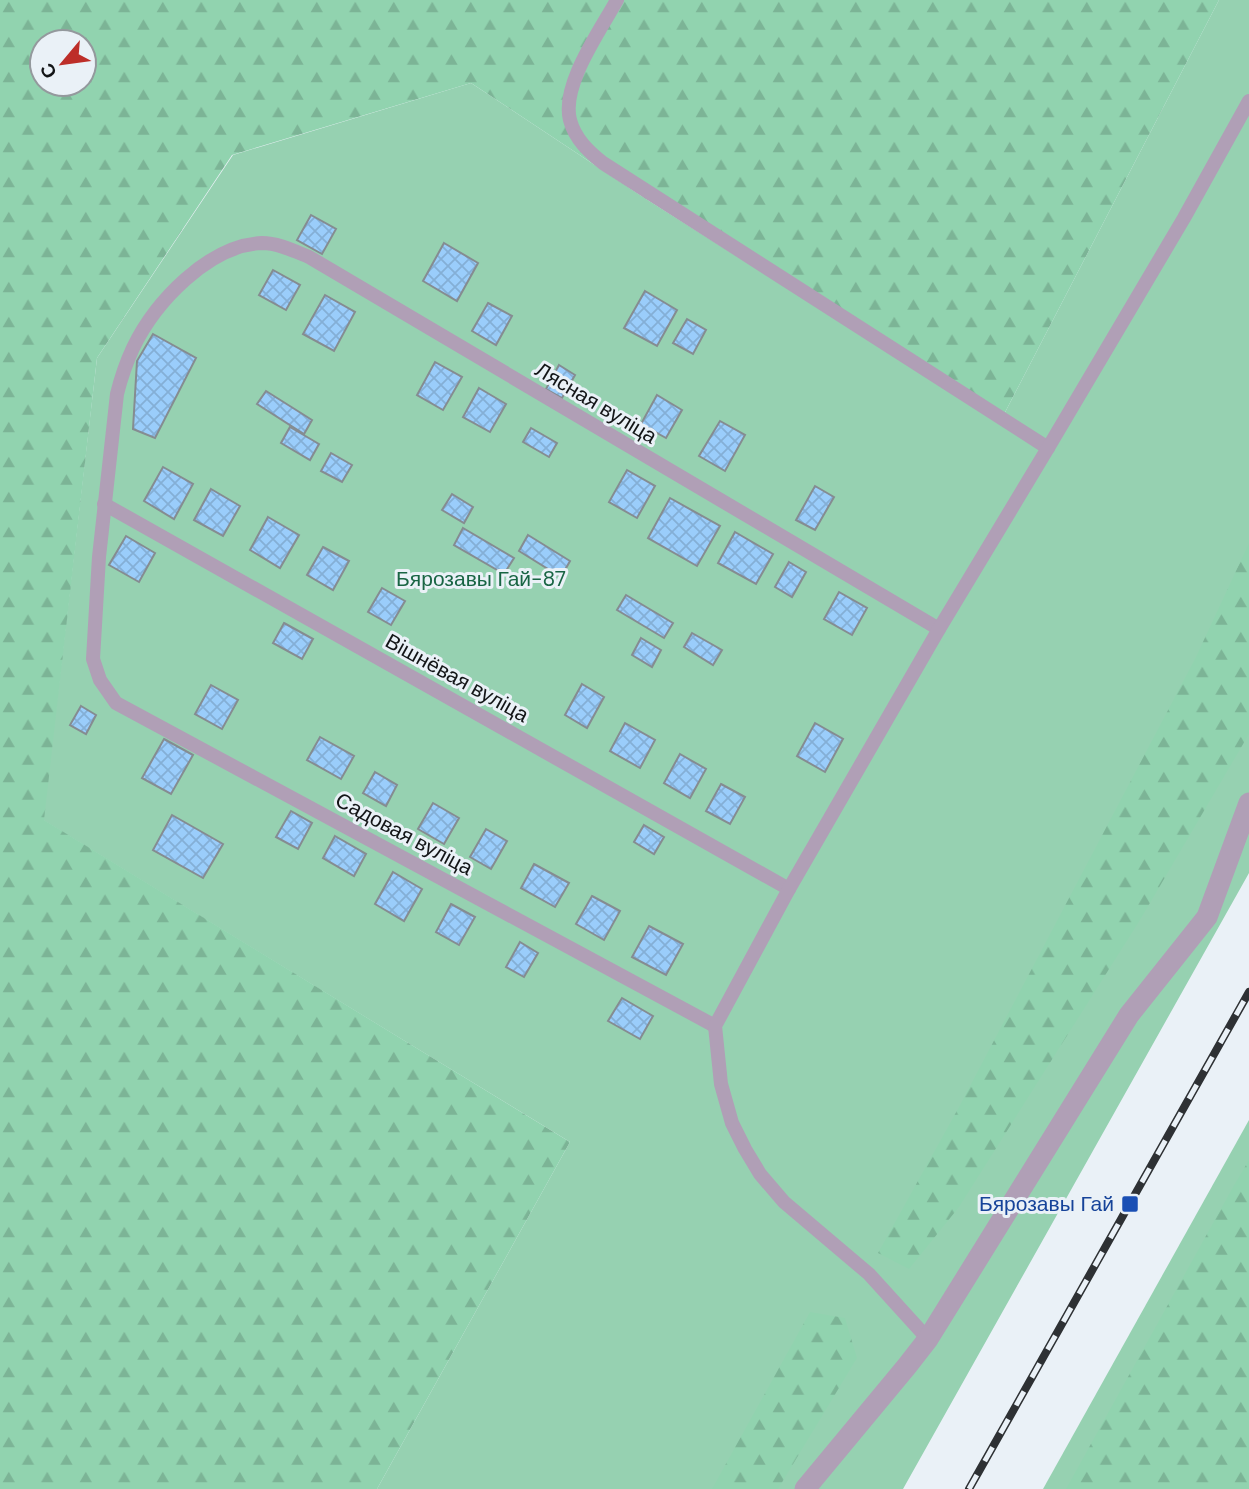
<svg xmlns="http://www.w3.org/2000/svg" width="1249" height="1489" viewBox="0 0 1249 1489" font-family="'DM Sans',sans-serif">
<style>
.green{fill:#96d1b1}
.forest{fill:url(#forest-firs);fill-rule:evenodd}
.building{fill:url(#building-cross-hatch);stroke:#858c91;stroke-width:2}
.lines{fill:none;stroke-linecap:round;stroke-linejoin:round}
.service{stroke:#b09fb6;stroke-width:14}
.minor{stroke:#b09fb6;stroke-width:21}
.rail-casing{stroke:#2e3134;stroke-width:8}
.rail{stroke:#eaf1f7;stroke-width:5;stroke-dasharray:16;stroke-linecap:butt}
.transit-dot{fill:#1a4fb4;stroke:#eaf1f7;stroke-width:2.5}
.labels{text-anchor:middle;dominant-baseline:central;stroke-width:6;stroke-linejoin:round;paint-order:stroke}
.street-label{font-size:21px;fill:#131517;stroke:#eaf1f7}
.park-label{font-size:21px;fill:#196544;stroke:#eaf1f7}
.transit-label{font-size:21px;fill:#164399;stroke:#eaf1f7;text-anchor:end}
</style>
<defs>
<pattern id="forest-firs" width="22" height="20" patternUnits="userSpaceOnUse" patternTransform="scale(1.75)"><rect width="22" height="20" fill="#91d3af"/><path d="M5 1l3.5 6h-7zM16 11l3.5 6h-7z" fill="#7cb496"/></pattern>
<pattern id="building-cross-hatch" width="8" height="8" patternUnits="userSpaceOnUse" patternTransform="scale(1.75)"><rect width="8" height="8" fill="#9acdfb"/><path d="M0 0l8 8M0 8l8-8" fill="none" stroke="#84afd6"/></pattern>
</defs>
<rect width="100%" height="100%" fill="#eaf1f7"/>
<g class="green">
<path d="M1219,0H1249V873L903,1489H377L570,1142L43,820L97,358L233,155L471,83L646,199L1000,422Z"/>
<path d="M1249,1120V1489H1043Z"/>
</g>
<g class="forest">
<path d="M0,0H1219L1000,422L646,199L471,83L232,155L97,358L44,820L570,1142L377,1489H0ZM42,42H84V84H42Z"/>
<path d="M1249,543V734L1140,920L959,1207L909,1269L878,1253L959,1107L1196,657Z"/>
<path d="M1249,1160V1489H1066L1233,1187Z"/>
<path d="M810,1312L845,1318L857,1358L778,1489H712Z"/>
</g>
<g class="building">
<path d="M311,215L336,229L322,254L297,240Z"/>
<path d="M444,243L478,263L457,301L423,281Z"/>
<path d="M273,270L300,285L286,310L259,295Z"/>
<path d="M645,291L677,310L657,346L624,328Z"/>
<path d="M325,295L355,312L334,351L303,334Z"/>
<path d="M488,303L512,316L496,345L472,331Z"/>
<path d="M687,319L706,330L693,354L673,343Z"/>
<path d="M153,334L196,358L155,438L133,429L137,361Z"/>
<path d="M435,362L462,377L443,410L417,395Z"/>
<path d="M559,365L575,375L562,398L546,389Z"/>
<path d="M479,388L506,404L490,432L463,417Z"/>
<path d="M266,391L312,420L304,434L257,404Z"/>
<path d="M657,395L682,410L666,438L641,424Z"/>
<path d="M720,421L745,435L725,471L699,456Z"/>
<path d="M290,427L319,444L310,460L281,443Z"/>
<path d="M531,428L557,443L549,457L523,442Z"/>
<path d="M331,453L352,465L342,482L321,471Z"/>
<path d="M163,467L193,484L174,519L144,501Z"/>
<path d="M627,470L655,486L637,518L609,502Z"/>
<path d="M815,486L834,497L815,530L796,520Z"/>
<path d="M211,489L240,506L223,536L194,520Z"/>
<path d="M452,494L473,507L464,523L442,510Z"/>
<path d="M670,498L720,526L697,566L648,538Z"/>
<path d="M268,517L299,535L280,568L250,550Z"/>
<path d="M463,528L514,558L504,574L454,545Z"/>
<path d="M735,532L773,554L756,584L718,563Z"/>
<path d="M528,535L570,561L561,577L519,551Z"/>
<path d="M126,536L155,553L139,582L109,565Z"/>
<path d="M323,547L349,561L333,590L307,575Z"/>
<path d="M789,562L806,572L792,597L775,587Z"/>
<path d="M382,588L405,601L391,625L368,612Z"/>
<path d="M839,592L867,608L852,635L824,619Z"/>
<path d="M626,595L673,623L664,638L617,610Z"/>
<path d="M284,623L313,639L302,659L273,643Z"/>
<path d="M692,633L722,650L713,665L684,647Z"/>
<path d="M641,638L661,650L652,667L632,655Z"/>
<path d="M582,684L604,697L587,728L565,715Z"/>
<path d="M211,685L238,700L222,729L195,714Z"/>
<path d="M81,706L96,715L86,734L70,725Z"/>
<path d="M625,723L655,740L640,768L610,751Z"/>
<path d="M815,723L843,739L825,772L797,756Z"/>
<path d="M320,737L354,756L341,779L307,760Z"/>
<path d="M164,739L193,755L171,794L142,778Z"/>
<path d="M680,754L706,769L690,798L664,783Z"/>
<path d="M375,772L397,785L386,806L363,793Z"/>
<path d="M721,784L745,797L730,824L706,811Z"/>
<path d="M433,803L459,818L444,844L418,829Z"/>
<path d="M291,811L312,823L298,849L276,837Z"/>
<path d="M172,815L223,844L203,878L153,850Z"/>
<path d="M644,825L664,837L654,854L634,842Z"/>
<path d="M486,829L507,841L491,869L470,857Z"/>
<path d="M335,836L366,854L354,876L323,858Z"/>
<path d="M534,864L569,883L555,907L521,888Z"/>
<path d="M393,872L422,889L404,921L375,904Z"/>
<path d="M592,896L620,911L604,940L576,924Z"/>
<path d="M451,904L475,917L459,945L436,932Z"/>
<path d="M649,926L683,944L666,975L632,957Z"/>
<path d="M520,942L538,953L524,977L506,967Z"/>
<path d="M622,998L653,1016L640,1039L608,1021Z"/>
</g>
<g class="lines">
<g class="service">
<path d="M617,0C600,31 561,85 570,120C575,139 589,152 603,163L1048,448"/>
<path d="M104,504L789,889"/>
<path d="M715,1026L116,703L100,680L93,659L99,557L117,394C121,378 126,363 133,348C155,302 209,245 262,243C278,243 294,251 309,257L939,629"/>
<path d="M928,1339L869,1274L784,1202L760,1174L745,1149L732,1123L721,1084L715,1026L789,889L939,629L1048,448L1184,218L1249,101"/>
</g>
<path class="minor" d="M805,1489L907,1366L928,1339L1129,1015L1207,917L1249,803"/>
<g class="rail-casing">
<path id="rail" d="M969,1489L1249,992"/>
</g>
<use href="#rail" class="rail"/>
</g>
<rect class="transit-dot" x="1121" y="1195" width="18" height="18" rx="3.5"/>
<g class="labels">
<g class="street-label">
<text transform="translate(596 403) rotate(31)">Лясная вуліца</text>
<text transform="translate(457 678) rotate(29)">Вішнёвая вуліца</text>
<text transform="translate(404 834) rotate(28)">Садовая вуліца</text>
</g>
<g class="park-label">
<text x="481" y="579">Бярозавы Гай-87</text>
</g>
<g class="transit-label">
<text x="1114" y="1204">Бярозавы Гай</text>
</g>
</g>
<g transform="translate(63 63) rotate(241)"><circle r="33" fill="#eaf1f7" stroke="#94999d" stroke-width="2"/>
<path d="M0-5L12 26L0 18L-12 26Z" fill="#bd2e29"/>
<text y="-10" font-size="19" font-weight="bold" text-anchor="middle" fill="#131517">С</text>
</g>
</svg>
